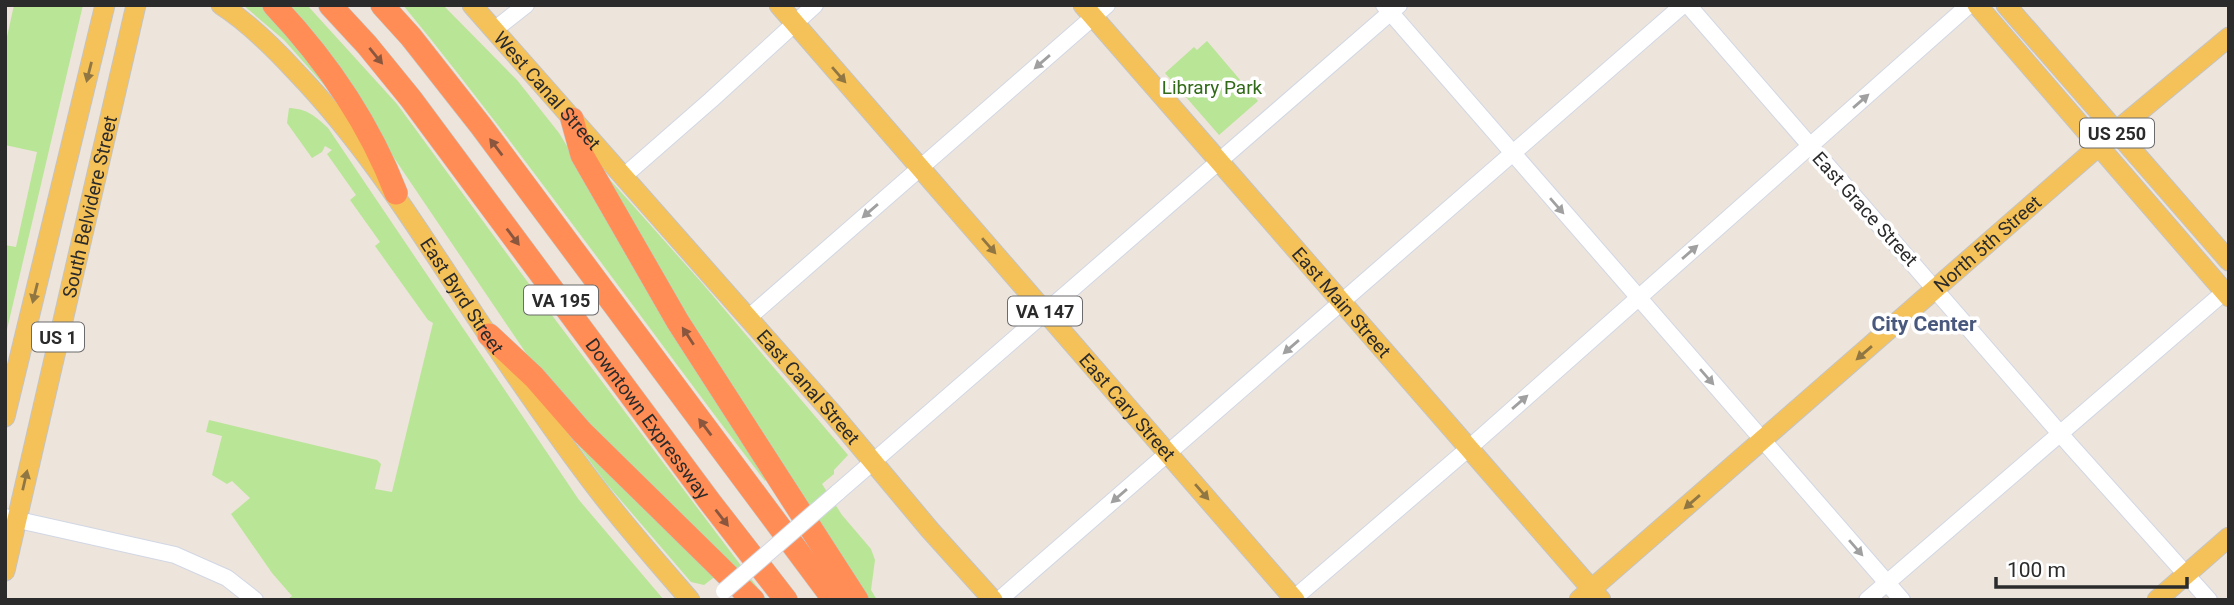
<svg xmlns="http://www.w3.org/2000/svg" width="2234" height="605" viewBox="0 0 2234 605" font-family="Roboto,sans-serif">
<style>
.green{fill:#b9e597}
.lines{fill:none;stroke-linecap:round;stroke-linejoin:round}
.minor-casing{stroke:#d1d7e4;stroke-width:18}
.major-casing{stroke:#c4c4c4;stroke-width:21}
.highway-casing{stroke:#c4c4c4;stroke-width:24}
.minor{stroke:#fff;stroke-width:16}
.major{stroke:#f5c159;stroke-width:19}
.highway{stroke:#ff8d55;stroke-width:23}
.minor-bridge-casing{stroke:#d1d7e4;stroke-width:18;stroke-linecap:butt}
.minor-bridge{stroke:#fff;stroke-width:16}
.oneway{fill:#8a573e}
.oneway2{fill:#a0a0a0}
.oneway3{fill:#907642}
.labels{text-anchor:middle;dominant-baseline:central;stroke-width:7;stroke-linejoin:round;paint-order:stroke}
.shield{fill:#fff;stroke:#6b6b6b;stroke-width:2}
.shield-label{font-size:18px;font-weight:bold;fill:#2b2b2b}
.park-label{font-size:19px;fill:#316a18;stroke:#fff}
.street-label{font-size:19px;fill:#2b2b2b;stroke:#fff}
.neighbourhood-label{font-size:21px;font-weight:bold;fill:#49587d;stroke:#fff}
</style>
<rect width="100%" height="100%" fill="#ede4dc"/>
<g class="green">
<path d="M14,5H83L5,338V245L16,247L37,152L5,145V46Z"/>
<path d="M243,5H265L355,120L284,40Z"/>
<path d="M283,5H307L397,104L557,322L767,600H762L554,391L528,356L340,78Z"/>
<path d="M403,5H443L517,80L559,133L768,476L765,481C643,323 529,159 403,5Z"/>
<path d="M1207,41L1258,101L1219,135L1165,73L1194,47L1197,50Z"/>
<path d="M289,108C308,109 315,116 328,128L579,500L664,600L288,599L292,596L272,573L231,514L250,498L232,481L227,484L212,475L222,436L206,432L209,420L377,460L381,464L375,489L392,492L433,323L428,320L375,246L380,242L350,200L356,195L327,154L332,150L325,146L322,152L312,158L287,123Z"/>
<path d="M596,164L702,283L848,455L834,470V474L822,484L842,515L871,549L875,560L871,590L877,600H867L680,310Z"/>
<path d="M561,422L717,575L704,585L691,582L606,483Z"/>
</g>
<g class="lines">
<g class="minor-casing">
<g id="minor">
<path d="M1384,5L1902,600"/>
<path d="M1688,5L2070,445L2209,600"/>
<path d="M494,30L526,5"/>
<path d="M624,176L711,100L815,5"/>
<path d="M748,318L1107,5"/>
<path d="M837,493L1399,5"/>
<path d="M5,517L175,555L227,578L255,600"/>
<path d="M999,600L1683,5"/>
<path d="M1292,600L1469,448L1969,5"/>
<path d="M1867,600L2229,288"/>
</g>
</g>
<g class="major-casing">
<g id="major">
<path id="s1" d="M221,5C249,23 273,47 296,72C373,152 428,246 490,338C525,389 560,441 598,490C627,528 659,564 690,600"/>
<path id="s2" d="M472,5L833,414L930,530L993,600"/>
<path id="s3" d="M779,5L1295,600"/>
<path id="s4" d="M1083,5L1601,600"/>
<path d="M1977,5L2229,297"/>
<path d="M2006,5L2229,261"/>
<path d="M5,417L105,5"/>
<path id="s5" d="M5,571L136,5"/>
<path id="s6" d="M1579,600L2116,131L2229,37"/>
<path d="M2157,600L2229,537"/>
</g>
</g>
<g class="highway-casing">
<g id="highway">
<path d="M274,5C326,60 369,123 396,193"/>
<path id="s7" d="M330,5L367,45L411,99L710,502L786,600"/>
<path d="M382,5L411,37L481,126L834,600"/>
<path d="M572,119L582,155L678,322L857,600"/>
<path d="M489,335L534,377L582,432L753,600"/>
</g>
</g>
<use href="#minor" class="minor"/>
<use href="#major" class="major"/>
<use href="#highway" class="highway"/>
<g class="minor-bridge-casing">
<path id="minor-bridge" d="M724,591L837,493"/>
</g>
<use href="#minor-bridge" class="minor-bridge"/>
</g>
<defs><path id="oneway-solid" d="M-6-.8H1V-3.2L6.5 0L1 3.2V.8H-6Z" transform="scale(1.75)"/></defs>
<g class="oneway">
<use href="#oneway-solid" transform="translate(376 56) rotate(51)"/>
<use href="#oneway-solid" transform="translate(496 147) rotate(-127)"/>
<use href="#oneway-solid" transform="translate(513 237) rotate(53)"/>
<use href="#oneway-solid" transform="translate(688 336) rotate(-123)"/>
<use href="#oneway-solid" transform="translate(705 427) rotate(-127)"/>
<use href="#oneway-solid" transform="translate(722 518) rotate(52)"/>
</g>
<g class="oneway2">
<use href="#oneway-solid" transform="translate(1042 62) rotate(139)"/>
<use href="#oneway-solid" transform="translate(1861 101) rotate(-41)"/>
<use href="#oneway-solid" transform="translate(1557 206) rotate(49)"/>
<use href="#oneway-solid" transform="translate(870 211) rotate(139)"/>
<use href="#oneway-solid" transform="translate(1690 252) rotate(-41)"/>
<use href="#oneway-solid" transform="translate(1291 347) rotate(139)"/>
<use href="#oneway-solid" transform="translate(1707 377) rotate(49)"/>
<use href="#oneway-solid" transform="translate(1520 402) rotate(-41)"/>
<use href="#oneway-solid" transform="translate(1119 496) rotate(139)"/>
<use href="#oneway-solid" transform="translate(1856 548) rotate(49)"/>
</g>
<g class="oneway3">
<use href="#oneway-solid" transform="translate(89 72) rotate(104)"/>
<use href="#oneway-solid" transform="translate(839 75) rotate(49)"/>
<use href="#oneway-solid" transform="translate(989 246) rotate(49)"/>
<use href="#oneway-solid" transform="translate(35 293) rotate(104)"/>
<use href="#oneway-solid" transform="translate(1864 353) rotate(139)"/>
<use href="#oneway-solid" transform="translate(25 480) rotate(-77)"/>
<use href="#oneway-solid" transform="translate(1202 492) rotate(49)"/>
<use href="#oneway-solid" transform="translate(1692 502) rotate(139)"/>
</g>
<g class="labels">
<g class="shield">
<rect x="2080" y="118.5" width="74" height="29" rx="5"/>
<rect x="524" y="285.5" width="74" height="29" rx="5"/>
<rect x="1008" y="296.5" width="74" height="29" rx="5"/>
<rect x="32" y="322.5" width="52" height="29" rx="5"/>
</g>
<g class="shield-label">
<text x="2117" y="133">US 250</text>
<text x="561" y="300">VA 195</text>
<text x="1045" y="311">VA 147</text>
<text x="58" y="337">US 1</text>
</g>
<g class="park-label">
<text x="1212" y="87">Library Park</text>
</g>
<g class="street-label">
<text stroke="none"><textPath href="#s2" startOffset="114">West Canal Street</textPath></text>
<text stroke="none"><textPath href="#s5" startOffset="374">South Belvidere Street</textPath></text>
<text transform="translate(1865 209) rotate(48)">East Grace Street</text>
<text stroke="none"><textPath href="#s6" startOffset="542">North 5th Street</textPath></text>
<text stroke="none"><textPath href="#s1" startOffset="380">East Byrd Street</textPath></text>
<text stroke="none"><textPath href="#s4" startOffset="394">East Main Street</textPath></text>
<text stroke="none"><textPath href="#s2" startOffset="509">East Canal Street</textPath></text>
<text stroke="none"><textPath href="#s3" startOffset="532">East Cary Street</textPath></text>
<text stroke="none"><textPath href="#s7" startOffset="522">Downtown Expressway</textPath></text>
</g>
<g class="neighbourhood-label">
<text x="1924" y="324">City Center</text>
</g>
</g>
<rect width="2234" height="605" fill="none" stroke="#2b2b2b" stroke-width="14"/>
<path d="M1996 577v10h191v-10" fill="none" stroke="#2b2b2b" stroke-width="3.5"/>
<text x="2007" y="577" font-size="21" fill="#2b2b2b" stroke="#ffffff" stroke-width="5" paint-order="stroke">100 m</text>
</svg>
